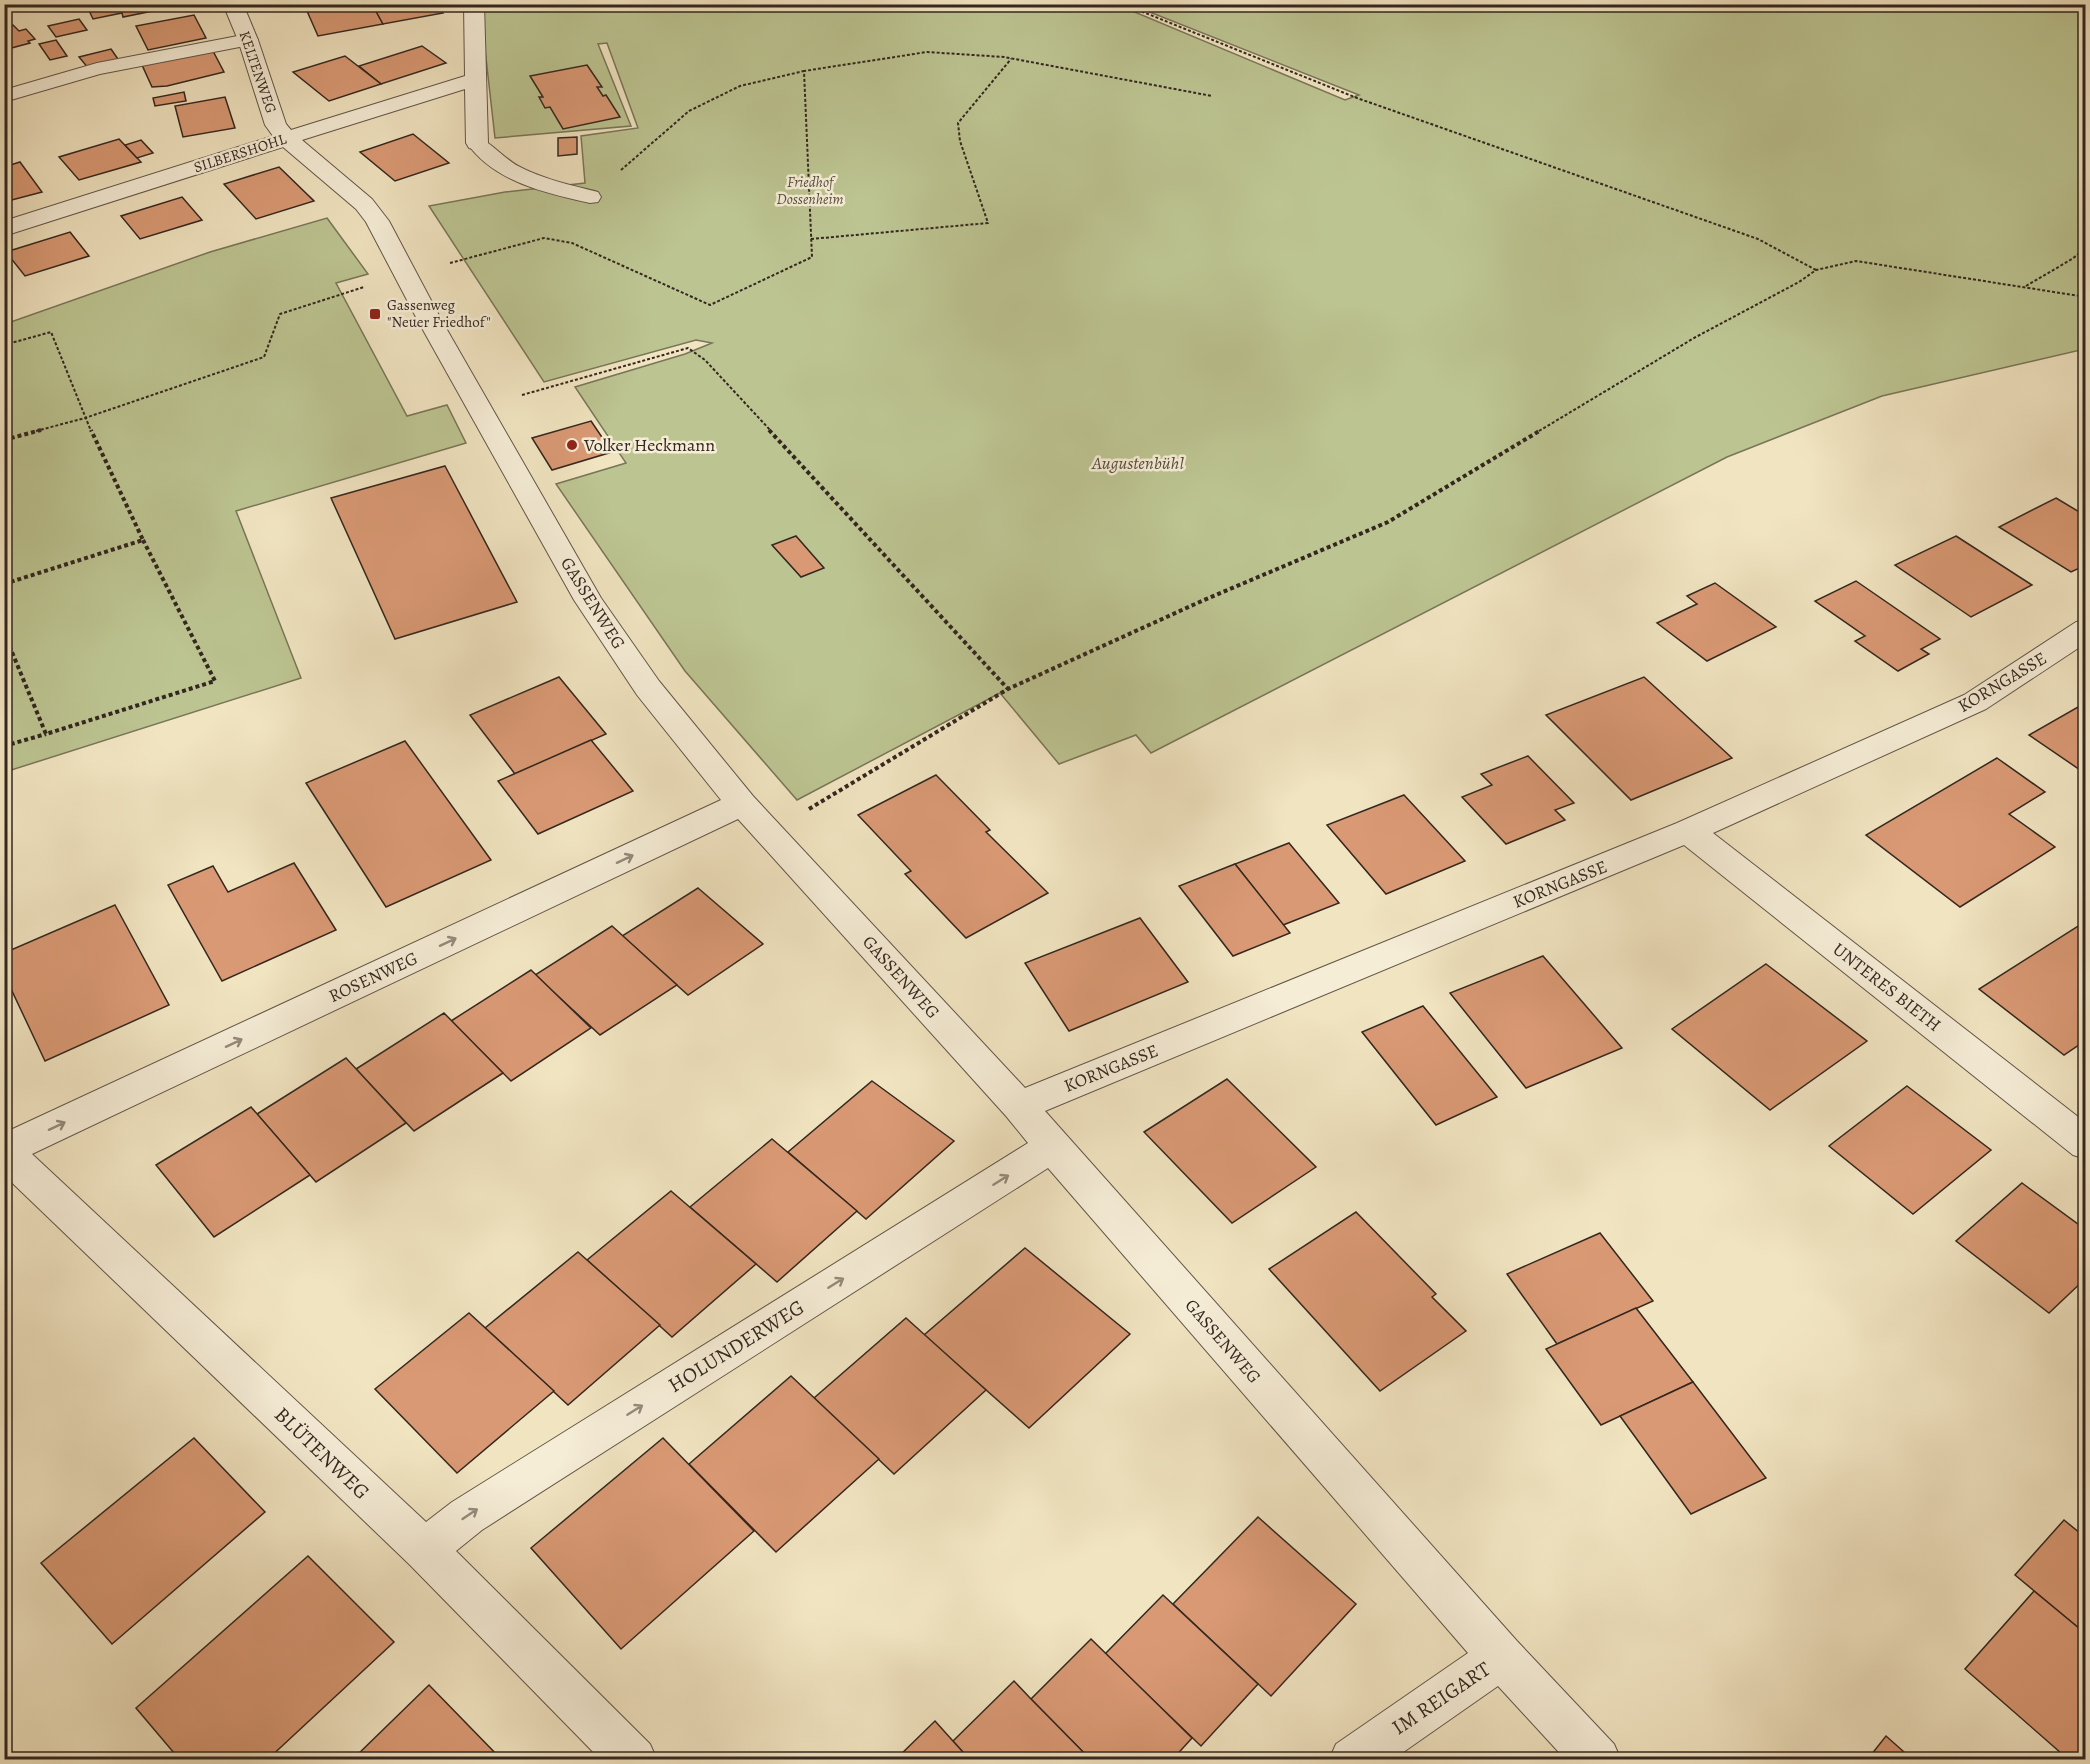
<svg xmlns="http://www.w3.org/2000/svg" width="2090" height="1764" viewBox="0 0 2090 1764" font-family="Alegreya,serif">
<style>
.green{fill:#bcc491;stroke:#787658;stroke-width:1.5}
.building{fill:#d99974;stroke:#33271f;stroke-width:1.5}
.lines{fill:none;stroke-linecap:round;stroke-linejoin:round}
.lane-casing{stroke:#625648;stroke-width:2}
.street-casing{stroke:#625648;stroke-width:2}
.path-far1{stroke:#33271f;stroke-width:2;stroke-dasharray:3 2;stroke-linecap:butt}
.path{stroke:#33271f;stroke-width:4;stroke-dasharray:4 3;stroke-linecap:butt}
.lane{fill:#f6edd7;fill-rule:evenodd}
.street{fill:#f6edd7;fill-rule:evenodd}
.oneway{stroke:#948a7b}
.poi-dot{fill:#8f2418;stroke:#f6edd7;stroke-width:2}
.labels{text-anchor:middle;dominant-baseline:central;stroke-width:5;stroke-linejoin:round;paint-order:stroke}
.far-street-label{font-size:15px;fill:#33271f;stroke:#f6edd7}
.far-park-label{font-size:15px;font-style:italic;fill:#554e3c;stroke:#f6edd7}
.far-poi-label{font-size:15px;fill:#33271f;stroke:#f6edd7;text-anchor:start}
.poi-label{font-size:18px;fill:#33271f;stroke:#f6edd7;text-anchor:start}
.park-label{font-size:18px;font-style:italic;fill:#554e3c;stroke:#f6edd7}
.street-label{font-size:18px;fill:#33271f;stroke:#f6edd7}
.near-street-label{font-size:21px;fill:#33271f;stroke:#f6edd7}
</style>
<rect width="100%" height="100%" fill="#f1e4c1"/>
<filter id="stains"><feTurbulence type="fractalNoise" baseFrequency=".00333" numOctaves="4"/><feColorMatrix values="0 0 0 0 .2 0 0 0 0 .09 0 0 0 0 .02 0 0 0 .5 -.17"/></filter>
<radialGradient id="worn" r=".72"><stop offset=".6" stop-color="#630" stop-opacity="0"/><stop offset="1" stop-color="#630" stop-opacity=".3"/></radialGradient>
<g class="green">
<path d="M480,5H1118L1345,100L1359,95L1132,5H2085V349L1882,396L1727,457L1151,753L1136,735L1059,764L1000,693L797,800L685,671L556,484L626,463L575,387L685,354L712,343L696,340L544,382L429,206L505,192L585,183L581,136L638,128L607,43L598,44L631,126L495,138Z"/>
<path d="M327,218L368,274L336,283L407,416L447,405L466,443L236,511L301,678L5,772V324L210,252Z"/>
</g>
<g class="building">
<path d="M86,4H187L123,17L122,13L93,19Z"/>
<path d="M345,4H372L383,24L318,36L307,11Z"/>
<path d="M372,4H438L443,13L383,24Z"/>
<path d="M194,15L206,38L148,50L136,26Z"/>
<path d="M79,19L87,30L56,37L48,26Z"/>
<path d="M13,25L19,31L26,29L35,39L28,41L30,43L4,50V28Z"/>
<path d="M56,40L67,56L50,60L39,44Z"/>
<path d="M422,46L446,63L381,84L359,66Z"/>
<path d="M111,49L120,62L89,69L79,57Z"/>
<path d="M213,51L224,72L167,86L152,87L142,65Z"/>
<path d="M345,56L381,84L329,101L293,72Z"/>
<path d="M587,65L602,87H597L603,96L606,95L620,117L563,129L550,107L545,108L539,97H543L530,76Z"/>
<path d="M184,92L186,101L155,106L153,98Z"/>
<path d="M225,97L235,128L183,137L175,106Z"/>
<path d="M413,134L449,163L395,181L360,152Z"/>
<path d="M577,137V154L558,156V138Z"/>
<path d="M119,139L141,162L79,180L59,157Z"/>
<path d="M141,140L153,153L137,158L125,145Z"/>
<path d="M20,162L42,192L4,202V167Z"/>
<path d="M279,167L314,201L256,219L224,184Z"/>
<path d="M182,197L202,220L140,239L121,216Z"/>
<path d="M70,232L89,256L25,276L6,252Z"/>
<path d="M591,421L612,452L552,470L532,438Z"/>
<path d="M445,466L517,602L395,639L331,498Z"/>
<path d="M2056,498L2086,516V565L2071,572L1999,527Z"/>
<path d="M796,536L824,568L801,577L772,545Z"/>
<path d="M1956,536L2032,585L1971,617L1895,565Z"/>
<path d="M1856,581L1940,639L1921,649L1929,654L1898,671L1855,641L1865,636L1815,601Z"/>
<path d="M1715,583L1776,627L1707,661L1657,623L1697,604L1687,596Z"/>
<path d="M559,677L606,734L515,774L470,715Z"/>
<path d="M1644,677L1732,758L1631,800L1546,715Z"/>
<path d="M2085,703H2086V774L2029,735Z"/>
<path d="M591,740L633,791L538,834L498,781Z"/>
<path d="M405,741L491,860L386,907L306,783Z"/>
<path d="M1528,756L1574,803L1555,810L1565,820L1506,844L1462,797L1492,785L1481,774Z"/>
<path d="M1997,758L2045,792L2009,814L2055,847L1960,907L1866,835Z"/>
<path d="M936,775L990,830L986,832L1048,893L966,938L905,874L911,871L858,815Z"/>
<path d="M1404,795L1465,861L1386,894L1327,825Z"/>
<path d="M1289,843L1339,903L1283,925L1235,864Z"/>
<path d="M294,863L336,930L222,981L168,885L213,866L228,892Z"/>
<path d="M1235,864L1290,933L1233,956L1179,886Z"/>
<path d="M698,888L763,944L688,995L622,936Z"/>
<path d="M115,905L169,1005L45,1061L4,974V953Z"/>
<path d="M1140,918L1188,982L1069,1031L1025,963Z"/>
<path d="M2086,921V1040L2064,1055L1979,989Z"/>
<path d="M612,926L677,985L600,1035L535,975Z"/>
<path d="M1543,956L1622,1048L1526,1088L1450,993Z"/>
<path d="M1766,964L1867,1041L1770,1110L1672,1029Z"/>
<path d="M531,970L591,1028L511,1081L451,1021Z"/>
<path d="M1423,1006L1497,1097L1436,1125L1362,1032Z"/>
<path d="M444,1013L503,1073L414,1131L356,1069Z"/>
<path d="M346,1058L406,1123L316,1182L257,1114Z"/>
<path d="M1227,1079L1316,1167L1232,1223L1144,1132Z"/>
<path d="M872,1081L954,1141L866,1219L788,1152Z"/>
<path d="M1907,1086L1991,1150L1913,1214L1829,1146Z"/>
<path d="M251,1107L310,1175L214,1237L156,1165Z"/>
<path d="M772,1139L857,1211L777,1282L690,1207Z"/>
<path d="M2022,1183L2086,1230V1278L2049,1313L1956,1241Z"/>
<path d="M671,1191L756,1264L672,1337L587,1260Z"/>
<path d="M1356,1212L1436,1294L1432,1297L1466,1331L1380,1391L1269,1269Z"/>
<path d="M1600,1233L1653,1301L1557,1344L1507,1274Z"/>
<path d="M1025,1248L1130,1334L1029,1428L924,1335Z"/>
<path d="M578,1252L660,1325L568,1405L485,1328Z"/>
<path d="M1636,1308L1693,1382L1601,1425L1546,1349Z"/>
<path d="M469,1313L554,1391L457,1473L375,1389Z"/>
<path d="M906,1318L986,1390L894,1474L814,1398Z"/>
<path d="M791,1376L879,1459L776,1552L689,1464Z"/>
<path d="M1693,1382L1766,1478L1691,1514L1620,1416Z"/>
<path d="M194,1438L265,1512L112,1644L41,1563Z"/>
<path d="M663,1438L754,1531L621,1649L531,1548Z"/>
<path d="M1258,1517L1356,1604L1271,1696L1173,1604Z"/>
<path d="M2064,1520L2086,1538V1634L2015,1575Z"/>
<path d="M308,1556L394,1642L267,1760H180L136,1708Z"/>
<path d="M2034,1591L2086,1634V1760H2069L1965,1669Z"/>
<path d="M1163,1595L1258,1684L1201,1746L1105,1654Z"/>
<path d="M1091,1639L1192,1738L1172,1760H1091L1031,1699Z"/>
<path d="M1014,1681L1031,1699L1091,1760H970L953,1741Z"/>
<path d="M429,1685L502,1760H352Z"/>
<path d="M935,1721L970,1760H895Z"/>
<path d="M1886,1736L1913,1760H1867Z"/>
</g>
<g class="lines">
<g class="lane-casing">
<g id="lane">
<path d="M248,34L255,36L258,40L255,44L100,74L4,102V90L97,63Z"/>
<path d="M477,137C487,139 505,159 518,166C542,179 571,185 598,192L601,197L598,202L590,203C546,193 494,182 467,143L470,139Z"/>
</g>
</g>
<g class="street-casing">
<g id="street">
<path d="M4,4H24L21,8L4,13Z"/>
<path d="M223,4H243L258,40L286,124L291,130L465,76L464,4H484L488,143L485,148L477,150L469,148L466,143L465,89L302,140L372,199L389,221L442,321L601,598L659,681L753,796L1025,1088L1677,823L1964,695L2076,622L2086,620V643L1986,709L1713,833L2086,1123V1159L2073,1155L1684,845L1045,1111L1517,1641L1614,1744L1621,1760H1566L1498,1686L1392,1760H1329L1336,1744L1468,1653L1048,1168L482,1530L456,1551L650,1744L657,1760H601L409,1564L4,1175V1133L721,800L637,695L574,600L418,321L366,222L356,209L283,147L4,236V221L273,136L265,125L238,40ZM738,819L1006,1116L1028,1143L452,1502L426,1522L32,1154Z"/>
</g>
</g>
<g class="path-far1">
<path d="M1123,4L1357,98L1758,239L1816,270"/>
<path d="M2079,4L2086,8"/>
<path d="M621,170L689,111L740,86L804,71"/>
<path d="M811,239L988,223L960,141L958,123L1011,59"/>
<path d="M450,263L544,238L572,243L710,305L812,257L804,71L927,52L1004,57L1212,96"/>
<path d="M2026,286L2072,259L2086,248"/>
<path d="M4,345L51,332L91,431"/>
<path d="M522,395L688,348L705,360L771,431"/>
<path d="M36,431L85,418L264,357L280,314L364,287"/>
<path d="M1539,431L1694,338L1799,282L1816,270L1856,261L2086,297"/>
</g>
<g class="path">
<path d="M769,430L1008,689"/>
<path d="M4,440L41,430"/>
<path d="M4,584L143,540L91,430"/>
<path d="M4,633L46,734L215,681L143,540"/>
<path d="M4,746L46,734"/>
<path d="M809,809L1008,689L1204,600L1388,522L1541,430"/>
</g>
<use href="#lane" class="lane"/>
<use href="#street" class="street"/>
</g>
<defs><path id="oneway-shaft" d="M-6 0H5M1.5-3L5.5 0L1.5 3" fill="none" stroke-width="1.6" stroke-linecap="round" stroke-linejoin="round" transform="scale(1.5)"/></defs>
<g class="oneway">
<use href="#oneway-shaft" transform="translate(625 859) rotate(-25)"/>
<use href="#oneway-shaft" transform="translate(448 942) rotate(-25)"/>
<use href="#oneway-shaft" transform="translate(234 1043) rotate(-25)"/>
<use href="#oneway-shaft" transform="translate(57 1126) rotate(-25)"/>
<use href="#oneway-shaft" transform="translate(1001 1180) rotate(-32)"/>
<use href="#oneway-shaft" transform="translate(836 1283) rotate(-32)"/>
<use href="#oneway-shaft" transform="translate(635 1410) rotate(-32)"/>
<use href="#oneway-shaft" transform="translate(470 1514) rotate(-34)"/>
</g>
<g class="poi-dot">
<rect x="369" y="308" width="12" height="12" rx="3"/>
<circle cx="572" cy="445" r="6"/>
</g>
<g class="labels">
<g class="far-street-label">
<text transform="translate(258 72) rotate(71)">KELTENWEG</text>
<text transform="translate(240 153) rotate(-18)">SILBERSHOHL</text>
</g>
<g class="far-park-label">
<text x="810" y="182">Friedhof<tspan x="810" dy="17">Dossenheim</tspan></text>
</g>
<g class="far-poi-label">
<text x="387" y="305">Gassenweg<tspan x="387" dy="17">"Neuer Friedhof"</tspan></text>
</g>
<g class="poi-label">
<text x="584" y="445">Volker Heckmann</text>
</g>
<g class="park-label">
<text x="1138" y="463">Augustenbühl</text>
</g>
<g class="street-label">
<text transform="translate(593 603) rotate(58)">GASSENWEG</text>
<text transform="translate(2002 682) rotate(-31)">KORNGASSE</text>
<text transform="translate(1560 884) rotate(-22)">KORNGASSE</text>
<text transform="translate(373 977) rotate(-25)">ROSENWEG</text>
<text transform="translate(901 977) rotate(48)">GASSENWEG</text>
<text transform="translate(1887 987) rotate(38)">UNTERES BIETH</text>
<text transform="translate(1111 1068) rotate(-22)">KORNGASSE</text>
<text transform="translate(1223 1341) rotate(49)">GASSENWEG</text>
</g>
<g class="near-street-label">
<text transform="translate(736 1346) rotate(-32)">HOLUNDERWEG</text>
<text transform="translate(322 1453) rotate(44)">BLÜTENWEG</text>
<text transform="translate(1441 1698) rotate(-34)">IM REIGART</text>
</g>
</g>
<rect width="2090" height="1764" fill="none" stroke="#f1e4c1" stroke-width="24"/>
<rect x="6" y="6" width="2078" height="1752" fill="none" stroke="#33271f" stroke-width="3"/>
<rect x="12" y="12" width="2066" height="1740" fill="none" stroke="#33271f" stroke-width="1.5"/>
<rect width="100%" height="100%" filter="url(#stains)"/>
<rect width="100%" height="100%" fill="url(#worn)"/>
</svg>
